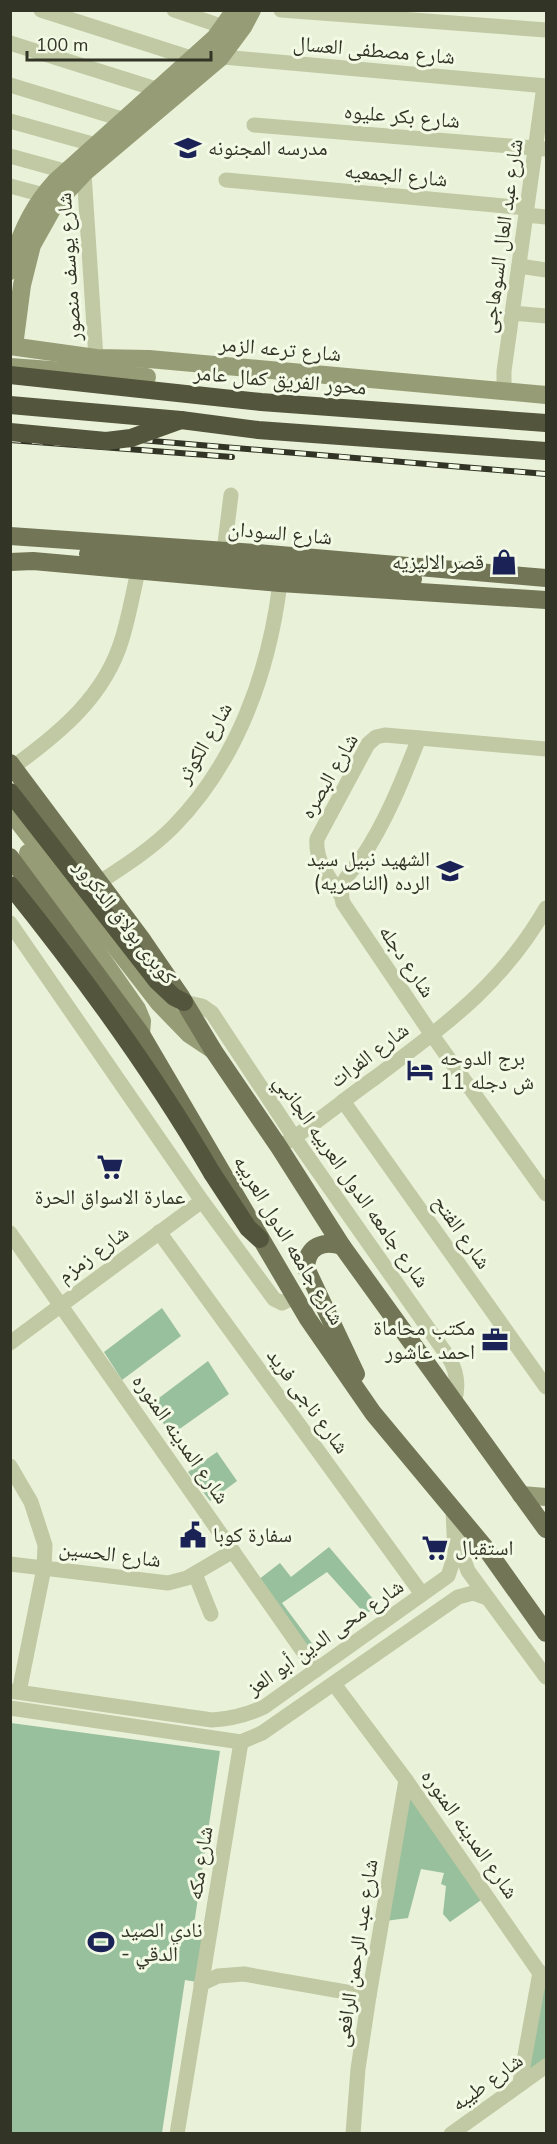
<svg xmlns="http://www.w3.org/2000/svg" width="557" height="2144" viewBox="0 0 557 2144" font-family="'Nunito Sans','Noto Naskh Arabic',sans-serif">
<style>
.green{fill:#98c09d}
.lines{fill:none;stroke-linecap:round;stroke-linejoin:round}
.street{stroke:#c0c9a4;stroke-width:15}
.secondary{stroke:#969c75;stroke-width:18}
.primary{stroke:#727656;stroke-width:18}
.highway{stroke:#53553c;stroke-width:18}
.rail-casing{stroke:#323426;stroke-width:6}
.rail{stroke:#f2f9e4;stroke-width:4;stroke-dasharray:11;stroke-linecap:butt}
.highway-bridge{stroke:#53553c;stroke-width:18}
.labels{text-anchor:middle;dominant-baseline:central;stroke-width:6;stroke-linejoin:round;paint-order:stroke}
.street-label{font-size:21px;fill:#323426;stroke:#f2f9e4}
.poi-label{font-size:21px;fill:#323426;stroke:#f2f9e4;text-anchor:start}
</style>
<rect width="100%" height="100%" fill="#e9f1d8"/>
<g class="green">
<path d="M162,1308L181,1336L122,1380L104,1352Z"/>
<path d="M208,1361L229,1394L171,1435L151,1404Z"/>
<path d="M217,1452L237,1481L210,1501L188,1472Z"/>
<path d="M329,1547L379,1606L365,1614L327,1572L282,1603L317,1650L309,1656L258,1580L280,1563L291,1577Z"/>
<path d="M11,1723L220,1751L192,1938L205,1940L197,1982L185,1980L162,2133L11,2134Z"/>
<path d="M409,1788L484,1898L450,1922L443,1914L446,1886L441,1884L444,1873L421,1869L408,1918L385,1921Z"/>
<path d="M542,1977L546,1985V2064L522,2080Z"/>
</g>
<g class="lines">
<g class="street">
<path d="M41,10L194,59"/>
<path d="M174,10L224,27"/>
<path d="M281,10L546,30"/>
<path d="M10,43L159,90"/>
<path d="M212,56L546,86"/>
<path d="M10,85L125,120"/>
<path d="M10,121L96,145"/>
<path d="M254,125L546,149"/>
<path d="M10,156L68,172"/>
<path d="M84,173L96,358"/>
<path d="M226,180L526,208"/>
<path d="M10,186L44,195"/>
<path d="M526,215L546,217"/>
<path d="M519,266L546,270"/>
<path d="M512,313L546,316"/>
<path d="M504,391V371L544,86"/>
<path d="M224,551L231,495"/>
<path d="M419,738C403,779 386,822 361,859C350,875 337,881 343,903L432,1035L546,1194"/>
<path d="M13,767C60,733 105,696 122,639C129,616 133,593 138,571"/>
<path d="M100,882C126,865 151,849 173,827C237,762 269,672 280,583"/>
<path d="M340,894C329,877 315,861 317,839L368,744L376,737L385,735L546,749"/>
<path d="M10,923L202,1201L274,1299L282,1303L294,1297"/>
<path d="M184,1002L202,1006L212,1013L294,1137L449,1358C458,1373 459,1387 454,1403"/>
<path d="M343,1101L546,1387"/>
<path d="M287,1142C318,1122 346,1098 376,1077C446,1024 501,986 546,908"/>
<path d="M159,1232L422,1594"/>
<path d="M10,1233L316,1670"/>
<path d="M10,1343L202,1201"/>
<path d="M10,1466L31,1502L45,1545L44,1568L19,1692"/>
<path d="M463,1540V1557L468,1571L546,1677"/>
<path d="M10,1564L168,1583L187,1578L233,1551"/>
<path d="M195,1574L211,1614"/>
<path d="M334,1684L406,1780L546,1982"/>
<path d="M10,1691L212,1720C231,1719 247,1715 264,1707L448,1576L455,1555L453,1510"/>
<path d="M10,1708L241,1742L262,1733L458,1597L473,1593L487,1598"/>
<path d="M201,1984L218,1976L244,1974L369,1996"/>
<path d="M520,2083L540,1972"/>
<path d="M177,2134L241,1742"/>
<path d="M353,2134L358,2069L369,1996L406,1780"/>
<path d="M451,2134L546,2066"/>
</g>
<g class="secondary">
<path d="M10,271C18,238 32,207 55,182L215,38L235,10"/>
<path d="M10,346L96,358L149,359L546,395"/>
<path d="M14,346L22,285L32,245L55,204L84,173L220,58L243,27L252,10"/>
<path d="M10,367L147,377"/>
<path d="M10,811L159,1003L189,1034L213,1050"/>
<path d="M28,853L137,1009L142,1021L141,1034"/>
<path d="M521,1495L546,1497"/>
</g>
<g class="primary">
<path d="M10,536L257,553L546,578"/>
<path d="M88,554L413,579"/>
<path d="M10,562L33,561L280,583L546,600"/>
<path d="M10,763L143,941L180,995L213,1050L279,1147L342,1246L546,1529"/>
<path d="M10,857L141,1034L308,1319L373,1413L487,1550L546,1633"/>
<path d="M342,1246C323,1240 307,1246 306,1268L356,1374"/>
</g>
<g class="highway">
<path d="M10,375L261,402L546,423"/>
<path d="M10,405L181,420L258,430L546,451"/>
<path d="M10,792L157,981L174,997L184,1002"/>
<path d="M212,1173L248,1228L260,1239"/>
</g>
<g class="rail-casing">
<g id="rail">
<path d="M10,429L546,474"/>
<path d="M10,440L232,457"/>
</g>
</g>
<use href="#rail" class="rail"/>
<g class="highway-bridge">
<path d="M10,432L106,441L131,438L181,420"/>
<path d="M10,885C84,977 153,1072 212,1173"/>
</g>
</g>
<defs>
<g id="school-bare" transform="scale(2.07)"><path d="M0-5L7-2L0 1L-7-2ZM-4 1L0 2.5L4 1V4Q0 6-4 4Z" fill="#1b2356" stroke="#f2f9e4" stroke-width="2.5" paint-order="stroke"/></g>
<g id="shop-bare" transform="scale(2.07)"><path d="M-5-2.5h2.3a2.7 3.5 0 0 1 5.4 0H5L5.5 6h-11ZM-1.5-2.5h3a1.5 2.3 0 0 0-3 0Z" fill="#1b2356" stroke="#f2f9e4" stroke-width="2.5" paint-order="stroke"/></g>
<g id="hotel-bare" transform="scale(2.07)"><path d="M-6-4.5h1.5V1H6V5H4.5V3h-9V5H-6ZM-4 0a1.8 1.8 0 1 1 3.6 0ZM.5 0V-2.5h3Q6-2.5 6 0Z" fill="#1b2356" stroke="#f2f9e4" stroke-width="2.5" paint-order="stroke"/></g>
<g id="supermarket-bare" transform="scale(2.07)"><path d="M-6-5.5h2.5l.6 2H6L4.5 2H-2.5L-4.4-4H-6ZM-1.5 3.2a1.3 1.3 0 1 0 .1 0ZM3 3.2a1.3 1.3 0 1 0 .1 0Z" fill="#1b2356" stroke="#f2f9e4" stroke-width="2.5" paint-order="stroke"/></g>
<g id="office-bare" transform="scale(2.07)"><path d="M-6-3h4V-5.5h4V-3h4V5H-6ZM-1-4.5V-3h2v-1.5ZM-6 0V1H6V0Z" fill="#1b2356" stroke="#f2f9e4" stroke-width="2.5" paint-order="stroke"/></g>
<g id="civic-bare" transform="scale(2.07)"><path d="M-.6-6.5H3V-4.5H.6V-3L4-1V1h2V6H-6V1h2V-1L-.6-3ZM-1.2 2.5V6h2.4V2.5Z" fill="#1b2356" stroke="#f2f9e4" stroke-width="2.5" paint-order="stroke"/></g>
<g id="stadium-bare" transform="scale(2.07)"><path d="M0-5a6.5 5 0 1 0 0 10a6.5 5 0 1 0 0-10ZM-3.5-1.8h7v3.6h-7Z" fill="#1b2356" stroke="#f2f9e4" stroke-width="2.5" paint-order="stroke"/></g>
</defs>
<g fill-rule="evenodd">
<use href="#school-bare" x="188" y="148"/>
<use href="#shop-bare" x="504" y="562"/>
<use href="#school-bare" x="450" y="871"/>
<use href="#hotel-bare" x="420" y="1070"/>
<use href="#supermarket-bare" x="110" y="1167"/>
<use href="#office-bare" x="495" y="1340"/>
<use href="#civic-bare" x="193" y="1535"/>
<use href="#supermarket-bare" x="435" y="1548"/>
<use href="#stadium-bare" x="101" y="1942"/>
</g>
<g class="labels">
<g class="street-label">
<text transform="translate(374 50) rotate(5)">شارع مصطفى العسال</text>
<text transform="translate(402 116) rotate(5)">شارع بكر عليوه</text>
<text transform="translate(396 175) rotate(5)">شارع الجمعيه</text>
<text transform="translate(502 236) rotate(-82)">شارع عبد العال السوهاجى</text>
<text transform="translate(69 267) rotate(-94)">شارع يوسف منصور</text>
<text transform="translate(280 349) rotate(5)">شارع ترعه الزمر</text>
<text transform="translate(280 380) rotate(5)">محور الفريق كمال عامر</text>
<text transform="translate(280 533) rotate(5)">شارع السودان</text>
<text transform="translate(204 743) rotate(-60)">شارع الكوثر</text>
<text transform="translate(329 776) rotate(-60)">شارع البصره</text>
<text transform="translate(125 922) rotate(52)">كوبرى بولاق الدكرور</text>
<text transform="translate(407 961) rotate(56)">شارع دجله</text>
<text transform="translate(369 1055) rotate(-37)">شارع الفرات</text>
<text transform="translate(352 1181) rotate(55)">شارع جامعه الدول العربيه الجانبي</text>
<text transform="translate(462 1232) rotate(55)">شارع الفتح</text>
<text transform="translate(289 1240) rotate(59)">شارع جامعه الدول العربيه</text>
<text transform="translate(93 1254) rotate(-36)">شارع زمزم</text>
<text transform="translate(308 1401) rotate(54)">شارع ناجى فريد</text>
<text transform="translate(181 1439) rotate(55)">شارع المدينه المنوره</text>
<text transform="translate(110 1554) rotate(7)">شارع الحسين</text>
<text transform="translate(325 1637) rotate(-35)">شارع محى الدين أبو العز</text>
<text transform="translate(470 1834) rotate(55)">شارع المدينه المنوره</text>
<text transform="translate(200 1863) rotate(-81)">شارع مكه</text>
<text transform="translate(356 1953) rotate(-81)">شارع عبد الرحمن الرافعى</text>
<text transform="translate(487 2082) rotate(-36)">شارع طيبه</text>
</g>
<g class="poi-label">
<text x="208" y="148">مدرسه المجنونه</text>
<text x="484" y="562" text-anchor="end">قصر الاليزيه</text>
<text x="430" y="859" text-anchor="end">الشهيد نبيل سيد<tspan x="430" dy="24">الرده (الناصريه)</tspan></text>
<text x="440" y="1058">برج الدوحه<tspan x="440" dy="24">11 ش دجله</tspan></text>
<text x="110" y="1197" text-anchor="middle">عمارة الاسواق الحرة</text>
<text x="475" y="1328" text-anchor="end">مكتب محاماة<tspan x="475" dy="24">احمد عاشور</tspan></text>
<text x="213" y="1535">سفارة كوبا</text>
<text x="455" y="1548">استقبال</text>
<text x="121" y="1930">نادي الصيد<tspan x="121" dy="24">- الدقي</tspan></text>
</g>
</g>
<rect width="557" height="2144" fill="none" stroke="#323426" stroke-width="24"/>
<path d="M27 51v9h184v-9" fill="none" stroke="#323426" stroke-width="3"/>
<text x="36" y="51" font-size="18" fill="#323426" stroke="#f2f9e4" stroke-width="4.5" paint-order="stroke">100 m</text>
</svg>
